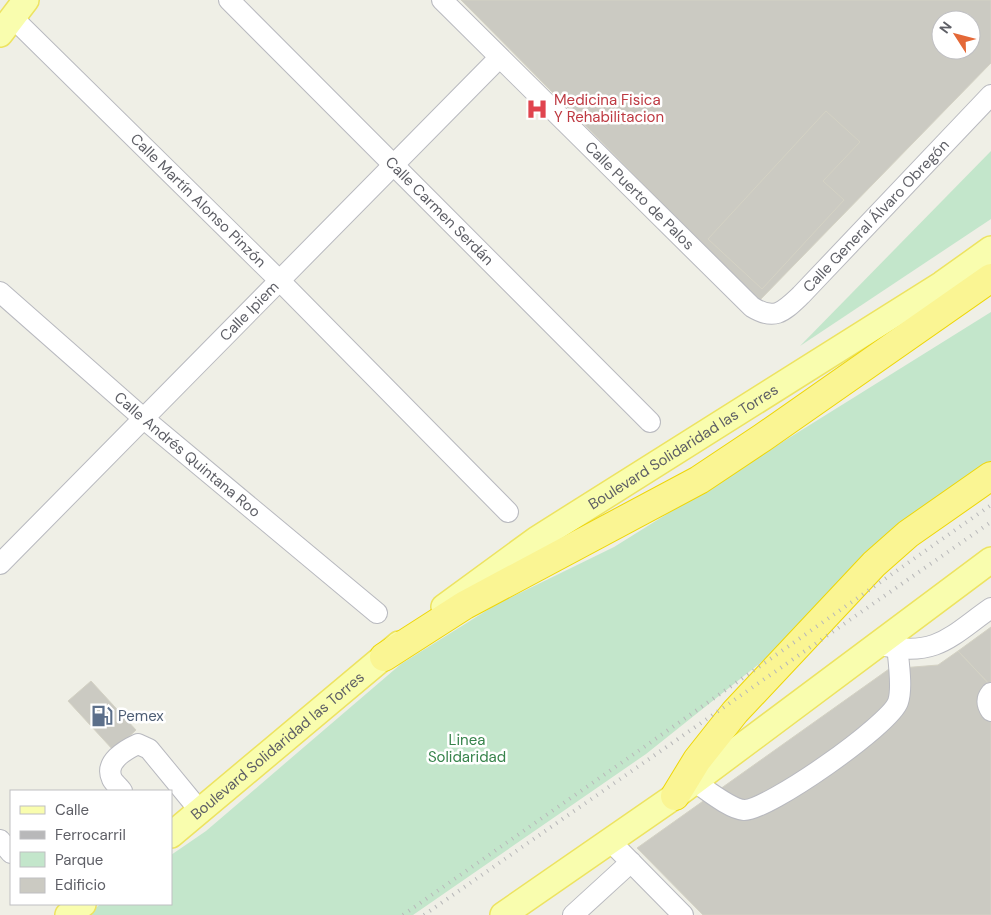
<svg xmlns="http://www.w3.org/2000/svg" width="991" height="915" viewBox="0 0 991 915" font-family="'DM Sans',sans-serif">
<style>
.green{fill:#c3e6cb}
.building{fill:#cbcac2;stroke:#d4d2c4;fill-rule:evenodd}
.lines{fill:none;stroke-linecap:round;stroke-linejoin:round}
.minor-casing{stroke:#b8b9bf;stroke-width:22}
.major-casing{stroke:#ede361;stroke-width:28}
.highway-casing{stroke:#eed607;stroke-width:30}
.minor{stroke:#fff;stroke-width:20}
.major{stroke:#f9fdae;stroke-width:25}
.highway{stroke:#faf593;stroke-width:28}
.rail{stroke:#b8b8b9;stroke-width:4;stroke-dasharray:1 6;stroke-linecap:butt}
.labels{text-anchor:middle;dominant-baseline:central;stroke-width:5;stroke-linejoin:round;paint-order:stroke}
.health-label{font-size:15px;fill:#be3a42;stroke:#fff;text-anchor:start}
.street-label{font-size:15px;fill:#5e5f66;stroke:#fff}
.service-label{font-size:15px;fill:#4e5e75;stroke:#fff;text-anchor:start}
.park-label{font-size:15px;fill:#37834b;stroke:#fff}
</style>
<rect width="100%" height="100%" fill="#efefe6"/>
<g class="green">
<path d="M991,151V219L800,346Z"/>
<path d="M991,312V479L646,754L413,915H85L101,904H171V855L206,831L401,664L497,604L614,547Z"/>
</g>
<g class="building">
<path d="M461,0H991V63L759,301ZM941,20H971V50H941Z"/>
<path d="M826,111L860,142L823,181L844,200L762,289L708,239Z"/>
<path d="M991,627V686L958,651Z"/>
<path d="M958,651L991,686V915H703L637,848L889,669L938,665Z"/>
<path d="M91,681L136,730L114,751L68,701Z"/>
</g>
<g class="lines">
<g class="minor-casing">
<g id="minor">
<path id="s1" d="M229,0L650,422"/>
<path id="s2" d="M442,0L752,307C775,321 783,312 801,295L991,95"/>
<path id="s3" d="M13,18L280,281L508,512"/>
<path id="s4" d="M0,292L143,418L377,613"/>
<path id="s5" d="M0,564L499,58"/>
<path d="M885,646C937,657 952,635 991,608"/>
<path d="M991,693C986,699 987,705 991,711"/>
<path d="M695,782C707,790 730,809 744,810C767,811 890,725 898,702C904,685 896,649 896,630"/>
<path d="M122,791C119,787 114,783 112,779C104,762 125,750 138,744L149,749L200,811"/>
<path d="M0,840L11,853"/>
<path d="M609,840L683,915"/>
<path d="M573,915L631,862"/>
</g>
</g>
<g class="major-casing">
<g id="major">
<path d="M0,34L26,0"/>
<path id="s6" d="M444,607L537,539L942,284L991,249"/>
<path id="s7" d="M171,835L399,644"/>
<path d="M68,915L83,904"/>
<path d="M503,915L675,796L991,560"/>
</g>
</g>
<g class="highway-casing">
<g id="highway">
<path d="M384,657L465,605L699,480L762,438L991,278"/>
<path d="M675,796L697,760L735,712L874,564L908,534L991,476"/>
</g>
</g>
<use href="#minor" class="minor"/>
<use href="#major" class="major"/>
<use href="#highway" class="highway"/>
<g class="rail">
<path d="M403,915L991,505"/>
<path d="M424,915L991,522"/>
</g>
</g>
<defs>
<g id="hospital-bare" transform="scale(1.725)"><path d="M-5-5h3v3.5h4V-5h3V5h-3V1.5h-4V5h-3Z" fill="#e0444e" stroke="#fff" stroke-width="2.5" paint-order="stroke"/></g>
<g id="fuel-bare" transform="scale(1.725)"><path d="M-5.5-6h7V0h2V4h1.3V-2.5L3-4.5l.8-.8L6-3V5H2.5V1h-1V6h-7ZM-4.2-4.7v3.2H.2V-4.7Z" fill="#5c6f8a" stroke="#fff" stroke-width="2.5" paint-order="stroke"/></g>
</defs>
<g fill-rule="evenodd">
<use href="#hospital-bare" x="537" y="109"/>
<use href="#fuel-bare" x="102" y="716"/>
</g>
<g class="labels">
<g class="health-label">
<text x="554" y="100">Medicina Fisica<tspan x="554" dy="17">Y Rehabilitacion</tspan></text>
</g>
<g class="street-label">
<text stroke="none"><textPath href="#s2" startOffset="278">Calle Puerto de Palos</textPath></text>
<text stroke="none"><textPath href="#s3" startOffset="260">Calle Martín Alonso Pinzón</textPath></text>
<text stroke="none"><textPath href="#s1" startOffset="298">Calle Carmen Serdán</textPath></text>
<text stroke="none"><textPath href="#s2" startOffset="602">Calle General Álvaro Obregón</textPath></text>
<text stroke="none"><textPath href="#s5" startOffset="355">Calle Ipiem</textPath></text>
<text stroke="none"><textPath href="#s6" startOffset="288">Boulevard Solidaridad las Torres</textPath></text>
<text stroke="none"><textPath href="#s4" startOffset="248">Calle Andrés Quintana Roo</textPath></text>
<text stroke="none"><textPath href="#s7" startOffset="139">Boulevard Solidaridad las Torres</textPath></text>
</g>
<g class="service-label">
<text x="118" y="716">Pemex</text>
</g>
<g class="park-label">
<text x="467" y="740">Linea<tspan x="467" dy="17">Solidaridad</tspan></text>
</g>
</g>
<rect x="10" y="790" width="162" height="115" fill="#ffffff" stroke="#bfbfc2"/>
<rect x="20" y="806" width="25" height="8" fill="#f9fdae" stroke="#bfbfc2"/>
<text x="55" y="815" font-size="15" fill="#5e5f66">Calle</text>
<rect x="20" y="831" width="25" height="8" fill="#b8b8b9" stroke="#bfbfc2"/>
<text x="55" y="840" font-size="15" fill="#5e5f66">Ferrocarril</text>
<rect x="20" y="852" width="25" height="15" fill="#c3e6cb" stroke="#bfbfc2"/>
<text x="55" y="865" font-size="15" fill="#5e5f66">Parque</text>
<rect x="20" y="878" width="25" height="15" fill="#cbcac2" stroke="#bfbfc2"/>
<text x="55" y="890" font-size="15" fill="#5e5f66">Edificio</text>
<g transform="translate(956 35) rotate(306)"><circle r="24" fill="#ffffff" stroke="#bfbfc2"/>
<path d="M0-4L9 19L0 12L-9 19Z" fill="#e46837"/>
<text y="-8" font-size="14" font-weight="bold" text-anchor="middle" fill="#5e5f66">N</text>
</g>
</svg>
